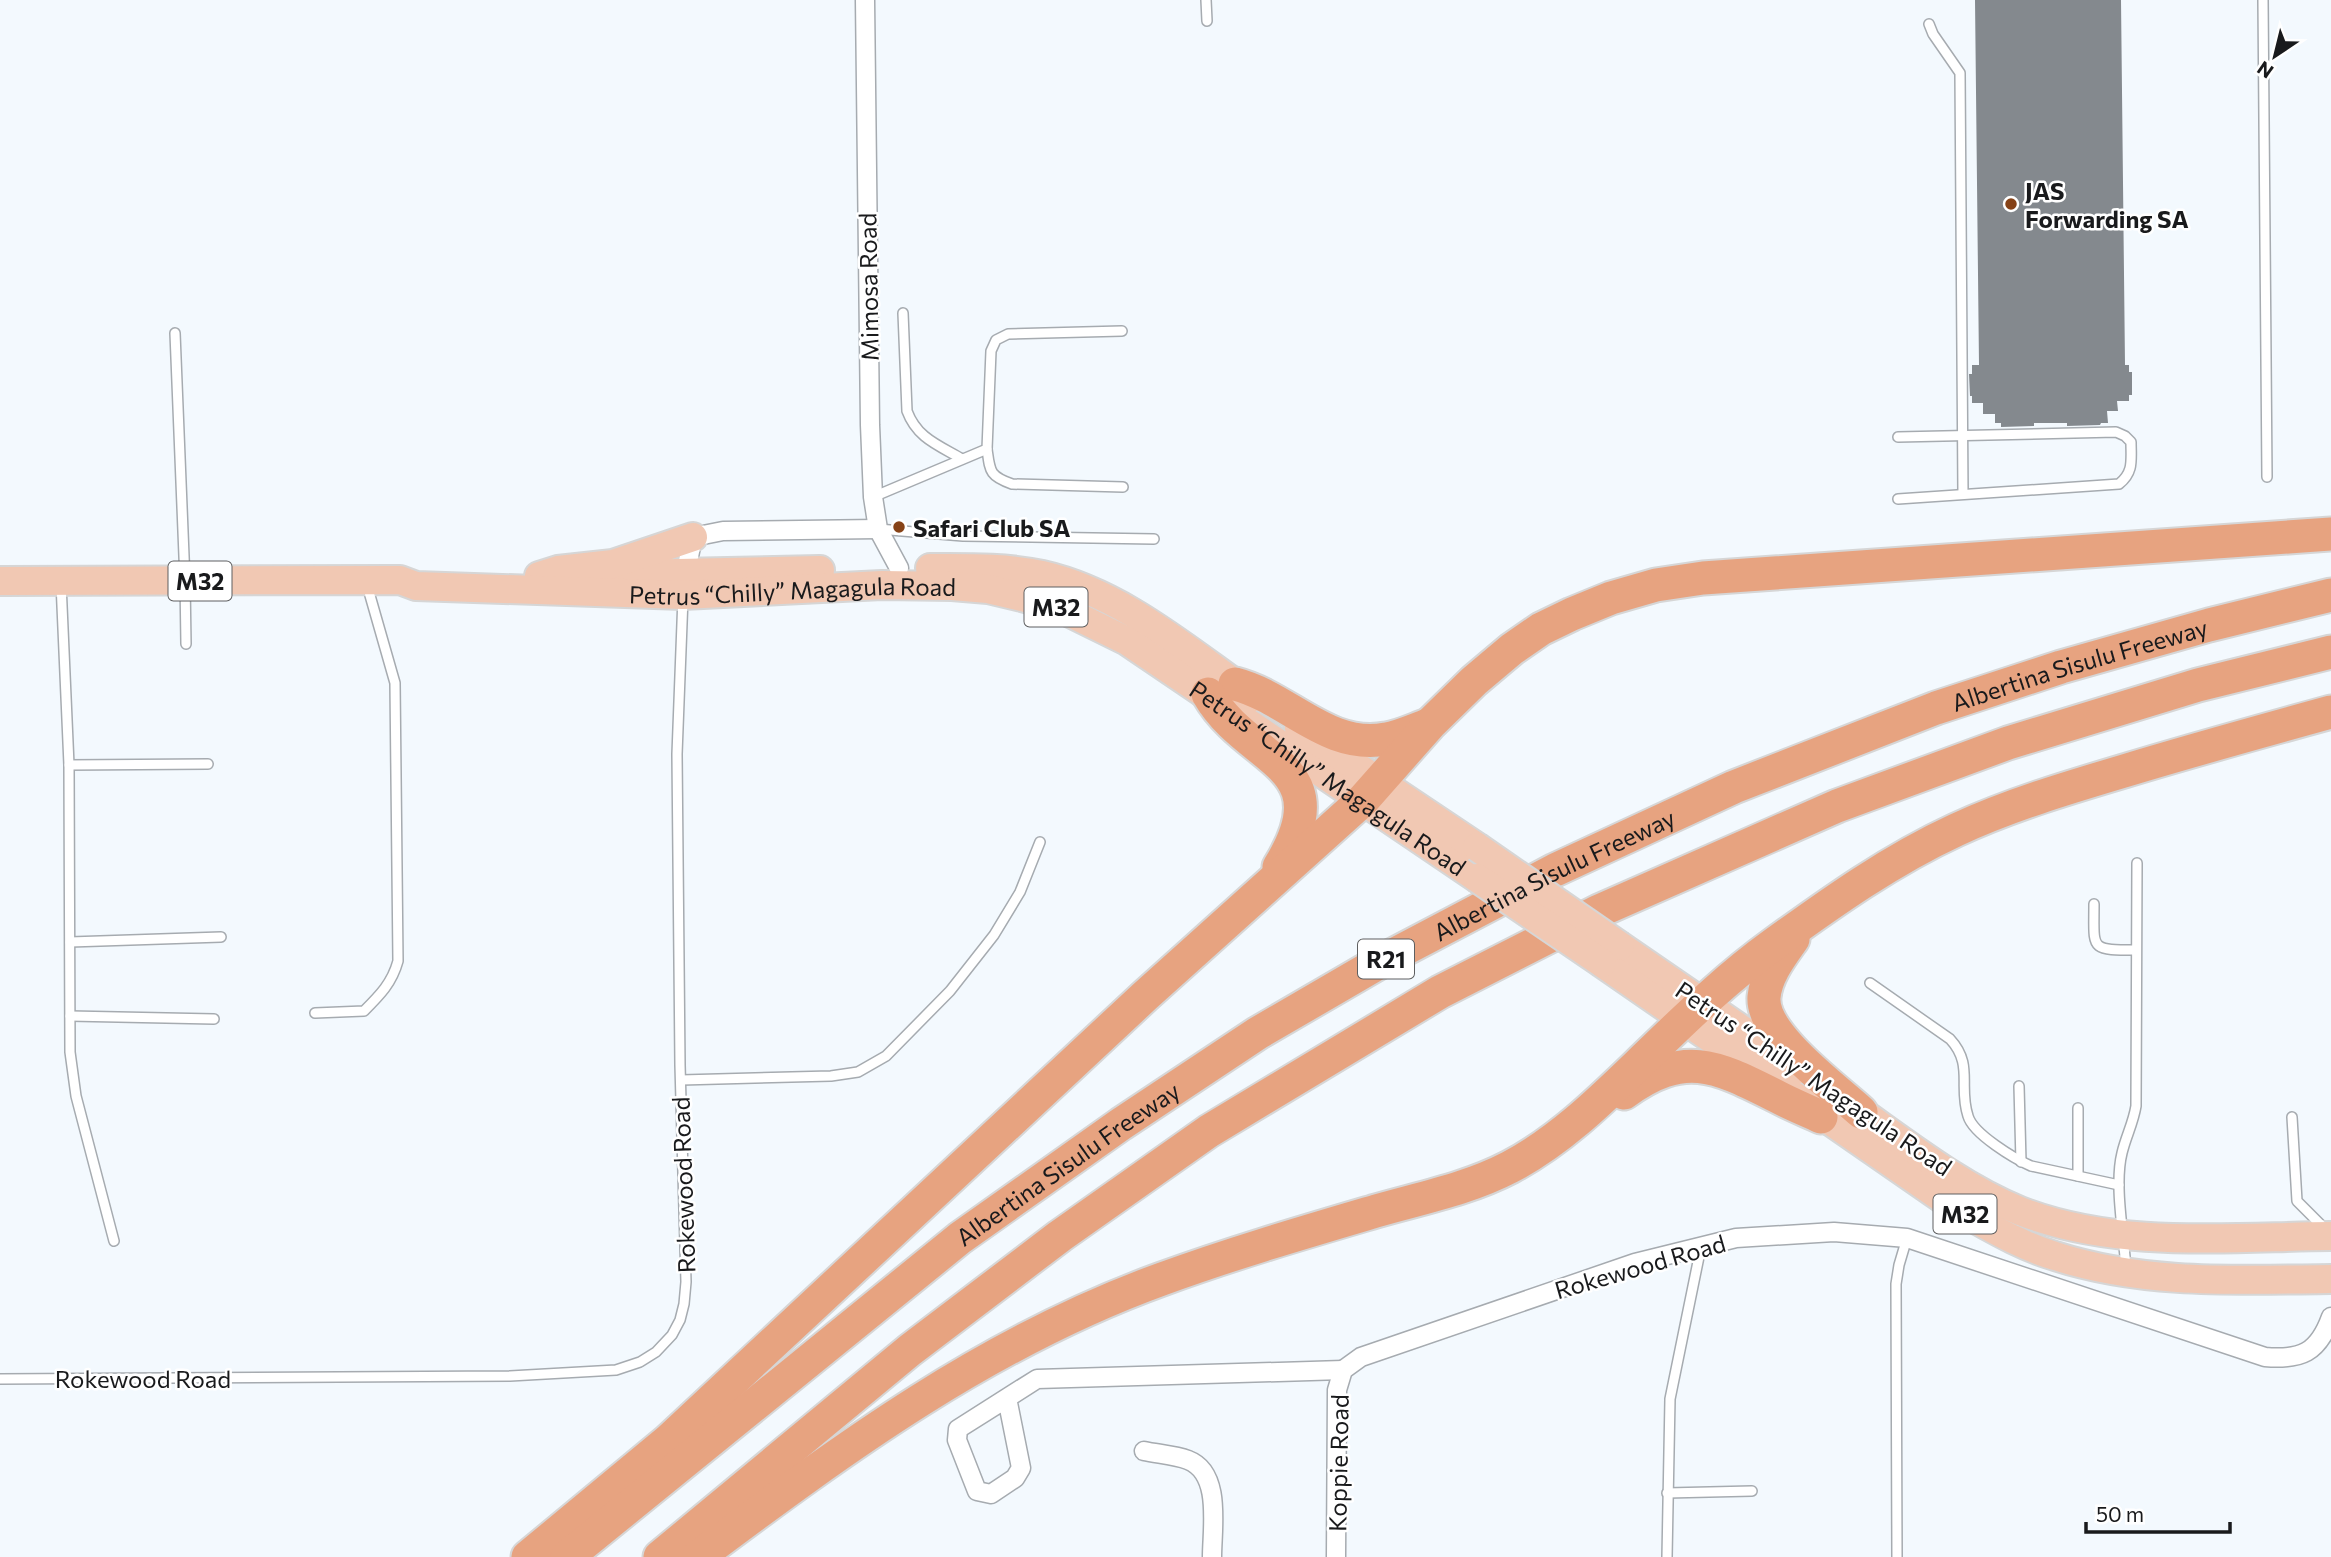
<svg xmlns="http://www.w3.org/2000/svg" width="2331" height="1557" viewBox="0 0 2331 1557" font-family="Commissioner,sans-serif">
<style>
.building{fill:#84898e}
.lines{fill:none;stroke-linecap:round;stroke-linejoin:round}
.service-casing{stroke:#a6abb0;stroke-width:12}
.minor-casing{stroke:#a6abb0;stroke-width:21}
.primary-casing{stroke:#d6d6d6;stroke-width:32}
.motorway-casing{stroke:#d6d6d6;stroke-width:37}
.service{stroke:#fff;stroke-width:9}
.minor{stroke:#fff;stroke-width:18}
.primary{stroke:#f1c8b3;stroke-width:28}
.motorway{stroke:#e7a380;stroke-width:33}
.primary-bridge-casing{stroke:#d6d6d6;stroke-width:32;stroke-linecap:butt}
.primary-bridge{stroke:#f1c8b3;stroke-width:28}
.poi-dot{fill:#864217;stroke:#fff;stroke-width:2.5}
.labels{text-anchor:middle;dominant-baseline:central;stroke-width:5;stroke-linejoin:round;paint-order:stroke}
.shield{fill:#fff;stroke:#5e5f60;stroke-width:2}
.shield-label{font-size:23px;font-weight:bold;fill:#191a1c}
.poi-label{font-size:24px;font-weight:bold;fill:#191a1c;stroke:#fff;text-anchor:start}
.street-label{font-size:24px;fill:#191a1c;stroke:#fff}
</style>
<rect width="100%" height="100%" fill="#f3f9fe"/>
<path class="building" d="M1975,0H2121L2125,365H2129V372H2132V395H2129V401H2117L2118,411H2107L2108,423H2101L2100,425L2067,426V423H2034V426L2001,427V423H1995V414H1983V403H1972V396H1970L1969,374H1972V365H1979Z"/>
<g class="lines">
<g class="service-casing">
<g id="service">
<path d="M1206,0L1207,21"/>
<path d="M2263,0L2267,477"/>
<path d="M1929,24L1933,34L1960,73L1963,494"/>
<path d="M903,313L907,411C917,438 938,445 962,459"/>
<path d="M175,333L185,581L186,644"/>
<path d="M987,449C990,471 989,476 1012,484L1123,487"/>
<path d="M873,497L987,449L991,351L996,340L1008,334L1122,331"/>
<path d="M1898,499L2119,484C2134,472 2131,460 2131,442L2125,436L2116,432L1898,437"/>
<path d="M878,529L963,536L1154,539"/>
<path d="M61,583L69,765L70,1052L76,1096L114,1241"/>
<path d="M69,765L208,764"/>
<path d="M2094,904C2094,950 2089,950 2136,950"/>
<path d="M70,942L221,937"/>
<path d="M1870,983L1950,1039C1974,1065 1958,1086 1968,1116C1973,1134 2015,1159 2031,1166L2119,1185"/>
<path d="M315,1013L364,1011C380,995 392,983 398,961L395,683L367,585"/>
<path d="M70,1016L214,1019"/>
<path d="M681,1080L831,1076L858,1072L886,1056L950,991L994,935L1020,892L1040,842"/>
<path d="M2019,1086L2021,1162"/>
<path d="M2292,1117L2297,1201L2325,1229"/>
<path d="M2078,1176V1108"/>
<path d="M2126,1269C2124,1235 2114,1185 2122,1153C2126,1136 2133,1124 2136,1106L2137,863"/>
<path d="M0,1379L510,1376L616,1370L640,1362L656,1352L672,1335L680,1320L684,1304L686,1282L680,1065L677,754L683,597"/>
<path d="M1667,1493L1752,1491"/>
<path d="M1667,1557L1670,1399L1701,1247"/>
<path d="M1897,1557L1896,1284L1899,1265L1907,1238"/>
</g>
</g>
<g class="minor-casing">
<g id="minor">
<path d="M865,0L870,425L873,497L878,529L899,568"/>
<path d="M684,581L693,537L723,531L878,529"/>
<path d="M1007,1398L1021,1468L1015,1478L991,1494L977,1491L957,1440L958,1429L1037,1379L1343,1370"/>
<path d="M1144,1451C1158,1454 1175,1455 1188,1460C1222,1473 1212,1528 1212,1557"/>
<path d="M1336,1557L1337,1390L1343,1370L1361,1357L1635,1263L1736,1238L1834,1232L1907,1238L2265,1357C2301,1360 2318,1353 2331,1317"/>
</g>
</g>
<g class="primary-casing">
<g id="primary">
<path d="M930,568C968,568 1005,567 1042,575C1122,593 1188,651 1254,697"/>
<path d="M580,575L820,570"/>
<path d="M539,576L558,570L613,564L693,537"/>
<path id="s1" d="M0,581L400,580L416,586L683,595L882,585L952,586L988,589L1022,597L1058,607L1127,641L1477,878"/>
<path d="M1299,728L1477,847"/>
<path d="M1620,946L1799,1069"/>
<path d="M1602,963L1959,1210C1990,1227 2021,1246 2055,1256C2145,1285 2238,1280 2331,1279"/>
<path d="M1844,1100C1899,1138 1958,1186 2020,1211C2118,1249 2228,1237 2331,1236"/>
</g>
</g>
<g class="motorway-casing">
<g id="motorway">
<path d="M1235,684C1289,698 1327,750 1386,739C1400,737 1414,730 1428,725"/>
<path d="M1208,694C1248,764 1343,763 1279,867"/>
<path d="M1793,939C1781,956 1766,975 1764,997C1761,1035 1835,1088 1861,1112"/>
<path d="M1624,1093C1685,1049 1716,1066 1776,1096C1791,1104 1806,1110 1821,1117"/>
<path d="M528,1557L668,1441L1145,996L1363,800L1430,724L1474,681L1512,649L1541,629L1572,614L1611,598L1656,585L1703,578L2331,534"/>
<path id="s2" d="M567,1557L960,1238L1121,1124L1258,1033L1380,962L1555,870L1734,787L1936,708L2061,667L2209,625L2331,595"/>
<path d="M660,1557L910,1350L1060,1236L1209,1131L1440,992L1599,911L1837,806L2008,743L2198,685L2331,652"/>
<path d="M698,1557C845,1447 988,1342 1162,1279C1233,1253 1305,1232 1376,1211C1421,1198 1468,1189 1510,1167C1565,1138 1609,1092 1654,1049C1692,1012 1731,975 1774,944C1832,902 1891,860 1956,830C2010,805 2067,788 2124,771C2193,750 2262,731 2331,712"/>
</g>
</g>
<use href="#service" class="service"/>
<use href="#minor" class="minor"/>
<use href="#primary" class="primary"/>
<use href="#motorway" class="motorway"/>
<g class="primary-bridge-casing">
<g id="primary-bridge">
<path d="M1477,847L1620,946"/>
<path d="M1477,878L1602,963"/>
</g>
</g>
<use href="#primary-bridge" class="primary-bridge"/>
</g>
<g class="poi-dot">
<circle cx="2011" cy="204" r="7"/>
<circle cx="899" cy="527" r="7"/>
</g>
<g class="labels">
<g class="shield">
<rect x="168.5" y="561.5" width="63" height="39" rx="5"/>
<rect x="1024.5" y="587.5" width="63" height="39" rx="5"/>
<rect x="1358" y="939.5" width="56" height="39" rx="5"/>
<rect x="1933.5" y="1194.5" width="63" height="39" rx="5"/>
</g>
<g class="shield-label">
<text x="200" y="581">M32</text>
<text x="1056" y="607">M32</text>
<text x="1386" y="959">R21</text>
<text x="1965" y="1214">M32</text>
</g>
<g class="poi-label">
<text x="2025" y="190">JAS<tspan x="2025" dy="28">Forwarding SA</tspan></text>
<text x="913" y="527">Safari Club SA</text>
</g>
<g class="street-label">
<text transform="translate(868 287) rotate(-91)">Mimosa Road</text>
<text stroke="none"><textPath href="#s1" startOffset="794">Petrus “Chilly” Magagula Road</textPath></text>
<text stroke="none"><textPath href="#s2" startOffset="1771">Albertina Sisulu Freeway</textPath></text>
<text stroke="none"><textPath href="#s1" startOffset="1382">Petrus “Chilly” Magagula Road</textPath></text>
<text stroke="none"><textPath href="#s2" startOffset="1204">Albertina Sisulu Freeway</textPath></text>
<text transform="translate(1814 1078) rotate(34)">Petrus “Chilly” Magagula Road</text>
<text stroke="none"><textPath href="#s2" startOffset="637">Albertina Sisulu Freeway</textPath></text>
<text transform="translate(683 1185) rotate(-92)">Rokewood Road</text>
<text transform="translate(1640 1266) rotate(-16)">Rokewood Road</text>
<text x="143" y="1378">Rokewood Road</text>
<text transform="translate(1338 1463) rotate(-89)">Koppie Road</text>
</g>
</g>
<g transform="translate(2275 56) rotate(215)" stroke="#ffffff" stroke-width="5" paint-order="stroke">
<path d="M0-5L12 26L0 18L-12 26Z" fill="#191a1c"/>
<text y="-10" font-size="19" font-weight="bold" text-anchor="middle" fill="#191a1c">N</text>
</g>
<path d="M2086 1522v10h144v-10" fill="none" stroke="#191a1c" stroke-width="3.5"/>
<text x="2096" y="1522" font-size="21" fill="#191a1c" stroke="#ffffff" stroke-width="5" paint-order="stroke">50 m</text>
</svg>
